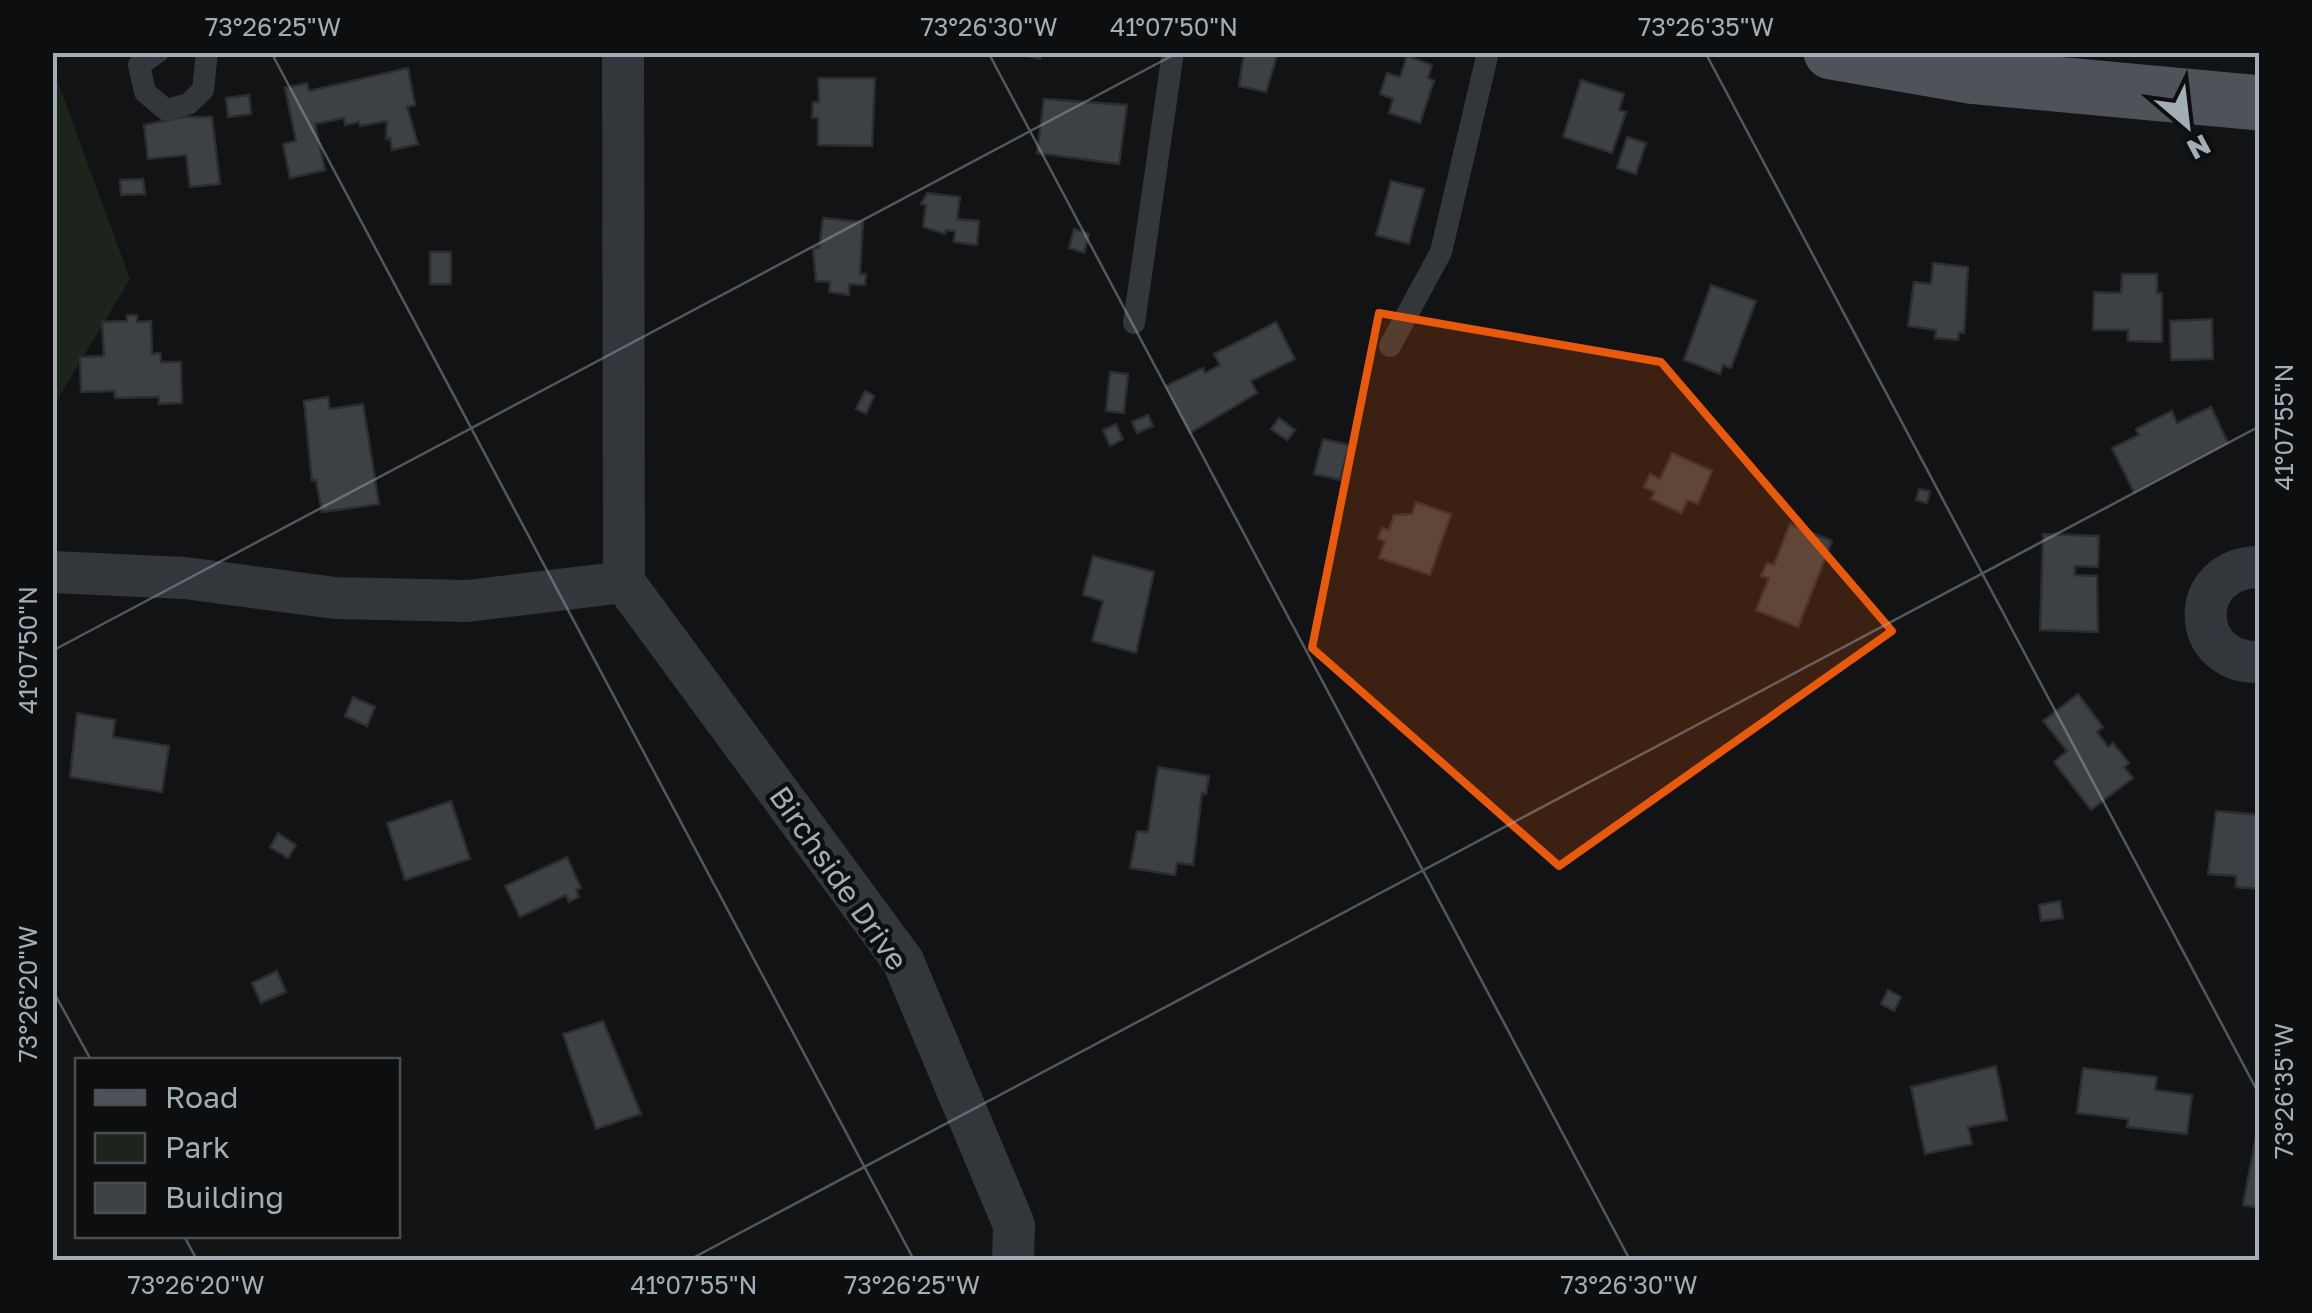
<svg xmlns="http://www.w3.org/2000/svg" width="2312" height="1313" viewBox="0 0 2312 1313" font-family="'Golos Text',sans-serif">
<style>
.green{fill:#1d241c}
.building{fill:#3e4144;stroke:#2c2d30;stroke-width:2.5}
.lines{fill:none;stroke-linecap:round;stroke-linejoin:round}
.lane{stroke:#33363a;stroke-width:22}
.street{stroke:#33363a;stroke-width:42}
.primary{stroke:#4f5359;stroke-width:55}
.marked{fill:#e8590c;fill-opacity:0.2;stroke:#e8590c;stroke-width:8;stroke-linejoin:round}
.ticks{fill:none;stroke:#a3adb6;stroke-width:2.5;stroke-opacity:0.45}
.labels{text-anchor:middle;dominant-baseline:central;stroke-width:9;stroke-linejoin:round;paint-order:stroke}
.street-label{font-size:30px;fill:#a3adb6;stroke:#0d0e0f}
.neatline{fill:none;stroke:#a3adb6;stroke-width:4}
.ticks-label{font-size:25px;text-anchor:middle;fill:#a3adb6}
</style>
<rect width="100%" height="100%" fill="#121314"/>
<path class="green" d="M52,66L130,279L53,407H52Z"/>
<g class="building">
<path d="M1014,52H1042L1040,59Z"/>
<path d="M1244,52H1278L1266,92L1239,86Z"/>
<path d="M1407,56L1432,65L1428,78L1434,81L1420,123L1389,113L1393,99L1380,94L1387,73L1400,77Z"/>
<path d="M408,68L415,105L407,107L418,144L392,150L390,138L386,139L387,121L360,126L359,122L345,125L344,118L315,124L325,170L290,178L283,144L296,141L285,88L307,83L309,91Z"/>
<path d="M818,78H875L872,146L818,145V118H812L813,102H819Z"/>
<path d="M1581,80L1624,94L1619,110L1626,112L1612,153L1563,137Z"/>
<path d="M249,95L251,114L228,117L226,98Z"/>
<path d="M1044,99L1127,105L1119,164L1037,153Z"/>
<path d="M183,117H212L220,184L190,187L186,155L148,159L144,125Z"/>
<path d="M1627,137L1646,143L1636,174L1617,168Z"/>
<path d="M143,179L145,194L121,195L120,180Z"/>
<path d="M1391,181L1424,189L1409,244L1376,235Z"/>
<path d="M927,193L960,197L957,219L979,221L977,245L954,242L955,231L946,230L945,234L923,227L926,205L921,204Z"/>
<path d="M823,218L863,222L860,274H866L865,285L849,284V295L829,292L830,282L816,281L813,248H819Z"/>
<path d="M1074,229L1089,234L1084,253L1069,248Z"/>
<rect x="430" y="252" width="21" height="32"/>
<path d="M1933,263L1968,267L1964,333L1959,332L1958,340L1935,338L1936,330L1908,326L1914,282L1931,284Z"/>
<path d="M2122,274H2157V293H2162V342L2128,341V330H2093L2094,292L2121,293Z"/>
<path d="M1711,285L1756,301L1731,368L1723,365L1720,374L1684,360Z"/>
<path d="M127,315H137V322L151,321L152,354L160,353L161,362H181L182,403L159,404V397L115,398L114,391L81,392L80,357L104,356L102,322L127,321Z"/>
<path d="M2212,319L2213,359L2171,360L2170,321Z"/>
<path d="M1276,322L1295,359L1251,381L1257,393L1190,433L1166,386L1203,368L1205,373L1220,365L1214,354Z"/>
<path d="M1110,372L1128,374L1124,413L1106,411Z"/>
<path d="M865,391L874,396L866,414L856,409Z"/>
<path d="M328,397L330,409L363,404L379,504L322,512L316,480L312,481L304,401Z"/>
<path d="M2211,407L2228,443L2134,492L2112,448L2139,435L2136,429L2172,411L2177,423Z"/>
<path d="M1148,415L1153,426L1137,433L1132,422Z"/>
<path d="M1279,418L1295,430L1287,440L1271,429Z"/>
<path d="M1116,424L1123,439L1110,446L1103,430Z"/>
<path d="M1323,439L1349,445L1340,480L1314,474Z"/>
<path d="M1672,453L1712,471L1698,504L1688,500L1681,513L1651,499L1655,492L1644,487L1650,474L1660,479Z"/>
<path d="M1919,489L1930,491L1927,503L1916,500Z"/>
<path d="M1416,502L1451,514L1430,575L1379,558L1385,541L1378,538L1382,528L1389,530L1394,515L1412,514Z"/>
<path d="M1790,524L1832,541L1798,627L1756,610L1769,578L1761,576L1767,563L1774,565Z"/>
<path d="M2043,534L2099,536L2098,567L2075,566V575L2097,576L2098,632L2040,630Z"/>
<path d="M1093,556L1154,572L1136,653L1092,641L1103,601L1083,595Z"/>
<path d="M2078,694L2103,727L2097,732L2108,747L2113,743L2129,763L2124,767L2133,778L2091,810L2054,762L2067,751L2043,721Z"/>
<path d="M353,697L375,707L367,726L345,716Z"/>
<path d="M77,713L115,720L113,737L169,746L162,792L70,777Z"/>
<path d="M1158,767L1209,776L1206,794L1202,793L1193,865L1177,863L1175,875L1130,868L1137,831L1148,832Z"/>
<path d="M451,801L470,859L405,880L387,823Z"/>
<path d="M2216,811L2260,815V889L2236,887V876L2208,874Z"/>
<path d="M278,833L296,845L288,858L270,847Z"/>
<path d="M567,857L581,888L576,890L579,897L569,902L566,895L520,917L505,886Z"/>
<path d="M2060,901L2063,918L2041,921L2039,905Z"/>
<path d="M277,971L286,992L261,1003L252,983Z"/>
<path d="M1888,990L1901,997L1894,1011L1881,1004Z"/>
<path d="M603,1021L641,1114L596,1129L563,1034Z"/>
<path d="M1996,1066L2007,1120L1968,1127L1972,1144L1925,1154L1911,1087Z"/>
<path d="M2083,1068L2157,1077L2155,1090L2192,1095L2187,1134L2127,1127L2128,1119L2077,1113Z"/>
<path d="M2256,1136H2260V1208L2243,1205Z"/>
</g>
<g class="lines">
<g class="lane">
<path d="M158,52L139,65L145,92L166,110L188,104L203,90L207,52"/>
<path d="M1134,323L1173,52"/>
<path d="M1390,346L1441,252L1488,52"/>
</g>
<g class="street">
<path d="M623,52L624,582L903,961L1014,1225L1013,1260"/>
<path d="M2260,567C2186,567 2189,665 2260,662"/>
<path d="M52,572L185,578L335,598L467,601L624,582"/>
</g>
<path class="primary" d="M1831,52L1969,76L2260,103"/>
</g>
<path class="marked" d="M1379,313L1661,362L1892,631L1559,866L1312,648Z"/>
<path class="ticks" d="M271,52L914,1260M988,52L1630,1260M1705,52L2260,1096M52,651L1179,52M52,989L91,1060M184,1236L197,1260M689,1260L2260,426"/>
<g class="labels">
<g class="street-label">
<text transform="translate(839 878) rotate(55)">Birchside Drive</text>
</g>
</g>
<rect width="2312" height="1313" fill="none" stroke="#0d0e0f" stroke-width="110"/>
<rect x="75" y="1058" width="325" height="180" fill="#0d0e0f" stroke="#494e52" stroke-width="2.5"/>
<rect x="95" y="1090" width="50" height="15" fill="#4f5359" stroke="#494e52" stroke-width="2.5"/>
<text x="165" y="1108" font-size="30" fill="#a3adb6">Road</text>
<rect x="95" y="1133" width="50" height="30" fill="#1d241c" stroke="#494e52" stroke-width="2.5"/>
<text x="165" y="1158" font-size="30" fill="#a3adb6">Park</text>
<rect x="95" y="1183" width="50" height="30" fill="#3e4144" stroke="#494e52" stroke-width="2.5"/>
<text x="165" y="1208" font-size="30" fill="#a3adb6">Building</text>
<g transform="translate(2187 125) rotate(152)" stroke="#0d0e0f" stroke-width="8" paint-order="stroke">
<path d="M0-8L18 38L0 25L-18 38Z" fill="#a3adb6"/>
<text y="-15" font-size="28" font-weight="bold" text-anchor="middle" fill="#a3adb6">N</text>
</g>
<rect x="55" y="55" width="2202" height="1203" class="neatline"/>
<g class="ticks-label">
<text x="273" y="36">73°26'25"W</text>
<text x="989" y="36">73°26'30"W</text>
<text x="1174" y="36">41°07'50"N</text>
<text x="1706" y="36">73°26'35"W</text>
<text transform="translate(2284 427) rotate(-90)" y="9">41°07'55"N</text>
<text transform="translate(28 650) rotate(-90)" y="9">41°07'50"N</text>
<text transform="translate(28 994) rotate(-90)" y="9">73°26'20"W</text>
<text transform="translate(2284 1091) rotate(-90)" y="9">73°26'35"W</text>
<text x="196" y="1294">73°26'20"W</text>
<text x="694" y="1294">41°07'55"N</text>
<text x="912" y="1294">73°26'25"W</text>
<text x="1629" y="1294">73°26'30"W</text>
</g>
</svg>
